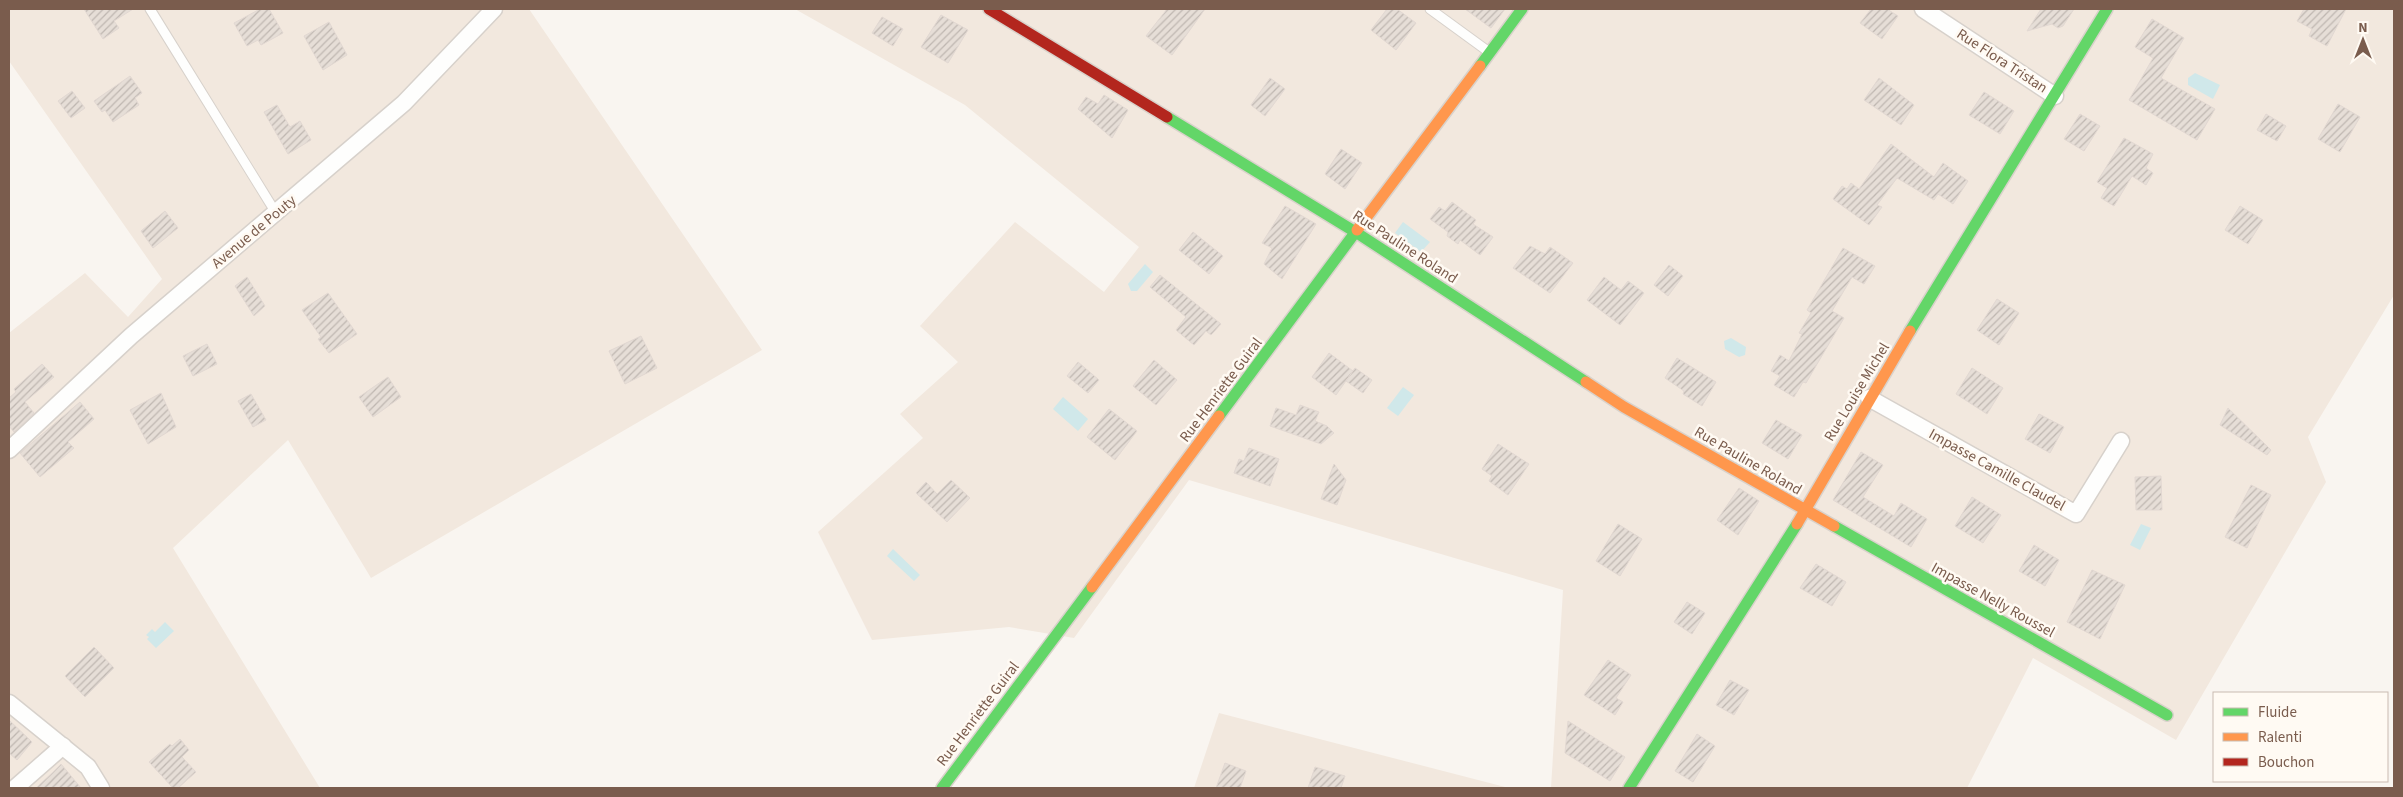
<svg xmlns="http://www.w3.org/2000/svg" width="2403" height="797" viewBox="0 0 2403 797" font-family="'Source Sans 3',sans-serif">
<style>
.residential{fill:#f2e8de}
.water{fill:#d0e8ea}
.building{fill:url(#building-hatch);stroke:#e2d8d2}
.lines{fill:none;stroke-linecap:round;stroke-linejoin:round}
.lane-casing{stroke:#d7d1cb;stroke-width:11}
.street-casing{stroke:#d7d1cb;stroke-width:19}
.fast-casing{stroke:#d9d2cb;stroke-width:14}
.slow-casing{stroke:#d9d2cb;stroke-width:14}
.jam-casing{stroke:#d9d2cb;stroke-width:14}
.lane{stroke:#fefefd;stroke-width:9}
.street{stroke:#fefefd;stroke-width:16}
.fast{stroke:#63d668;stroke-width:11}
.slow{stroke:#ff974d;stroke-width:11}
.jam{stroke:#b3261e;stroke-width:11}
.labels{text-anchor:middle;dominant-baseline:central;stroke-width:5;stroke-linejoin:round;paint-order:stroke}
.street-label{font-size:15px;fill:#7a5c4d;stroke:#fffaf3}
</style>
<defs>
<pattern id="building-hatch" width="6" height="6" patternUnits="userSpaceOnUse" patternTransform="scale(1.25)"><rect width="6" height="6" fill="#e6ded7"/><path d="M-1 1l2-2M0 6l6-6M5 7l2-2" fill="none" stroke="#bfb7b1"/></pattern>
</defs>
<rect width="100%" height="100%" fill="#f9f5f0"/>
<g class="residential">
<path d="M9,9H529L762,350L371,578L288,440L173,548L320,788H9V333L85,273L128,317L162,279L9,61Z"/>
<path d="M795,9H2394V295L2308,437L2326,482L2176,740L2033,658L1967,788H1551L1563,590L1189,480L1074,638L1009,627L872,640L818,532L923,438L900,414L958,362L920,326L1015,222L1104,292L1139,247L965,105Z"/>
<path d="M1219,713L1509,788H1194Z"/>
</g>
<g class="water">
<path d="M2195,73L2220,85L2213,99L2188,85V78Z"/>
<path d="M1403,222L1430,242L1421,252L1395,233Z"/>
<path d="M1145,264L1153,272L1137,291H1131L1128,284Z"/>
<path d="M1731,338L1746,347L1745,355L1739,357L1725,349L1724,341Z"/>
<path d="M1403,387L1414,395L1398,416L1387,408Z"/>
<path d="M1063,397L1088,419L1078,431L1053,409Z"/>
<path d="M2141,524L2151,528L2140,550L2130,545Z"/>
<path d="M893,549L920,575L914,581L887,556Z"/>
<path d="M165,622L174,631L156,648L147,639L149,637L146,635L152,629L155,632Z"/>
</g>
<g class="building">
<path d="M84,9H133L114,21L119,28L103,39Z"/>
<path d="M260,9H269L283,33L261,45L258,40L247,46L234,23Z"/>
<path d="M1167,9H1205L1172,55L1146,36Z"/>
<path d="M1387,9H1397L1416,23L1396,50L1371,30Z"/>
<path d="M1465,9H1505L1491,28Z"/>
<path d="M1871,9H1887L1898,16L1882,39L1860,23Z"/>
<path d="M2041,9H2074L2063,26L2058,28L2052,24L2027,31Z"/>
<path d="M2304,9H2346L2327,46L2309,36L2312,29L2297,21Z"/>
<path d="M941,15L968,30L948,63L921,47Z"/>
<path d="M882,17L903,29L893,46L872,33Z"/>
<path d="M2152,19L2184,38L2161,78L2215,109L2197,140L2129,100L2153,58L2135,47Z"/>
<path d="M329,22L347,55L323,70L304,36Z"/>
<path d="M130,76L142,93L135,98L139,105L113,122L105,110L102,112L94,101Z"/>
<path d="M1270,78L1285,89L1265,116L1251,105Z"/>
<path d="M1879,78L1914,105L1901,125L1864,100Z"/>
<path d="M72,91L85,108L71,118L58,101Z"/>
<path d="M1984,92L2014,111L2000,134L1969,115Z"/>
<path d="M1104,95L1128,110L1112,138L1078,109L1086,97L1098,104Z"/>
<path d="M2338,104L2360,117L2340,152L2318,139Z"/>
<path d="M277,105L290,127L300,121L311,140L288,154L264,112Z"/>
<path d="M2080,114L2100,126L2084,151L2064,139Z"/>
<path d="M2266,114L2286,126L2277,141L2257,130Z"/>
<path d="M2124,138L2153,154L2146,168L2153,173L2146,185L2132,176L2114,206L2101,198L2107,188L2097,182Z"/>
<path d="M1891,144L1934,177L1943,163L1968,181L1953,204L1938,194L1934,200L1897,178L1877,205L1882,207L1869,225L1833,199L1842,186L1847,189L1851,183L1859,189Z"/>
<path d="M1341,149L1362,163L1345,189L1325,174Z"/>
<path d="M1452,202L1476,220L1473,224L1493,237L1480,255L1460,240L1458,244L1447,236L1448,232L1430,219L1439,207L1445,211Z"/>
<path d="M1285,206L1316,224L1282,279L1264,264L1272,248L1262,243Z"/>
<path d="M2240,206L2263,220L2248,244L2225,230Z"/>
<path d="M165,211L178,228L153,248L141,231Z"/>
<path d="M1193,232L1223,256L1209,274L1179,250Z"/>
<path d="M1530,246L1545,254L1550,247L1573,263L1550,293L1513,268Z"/>
<path d="M1843,248L1875,266L1864,284L1852,277L1832,311L1844,318L1806,383L1803,382L1794,397L1774,385L1780,376L1771,371L1780,355L1789,361L1802,334L1799,333L1811,313L1807,310Z"/>
<path d="M1669,265L1683,276L1668,296L1654,285Z"/>
<path d="M1160,275L1221,324L1211,335L1206,331L1194,345L1176,330L1186,317L1150,287Z"/>
<path d="M247,277L265,306L254,316L235,286Z"/>
<path d="M1604,277L1621,290L1628,281L1644,293L1620,325L1587,300Z"/>
<path d="M328,293L357,334L329,353L318,339L321,337L302,310Z"/>
<path d="M1997,299L2019,313L1999,345L1977,330Z"/>
<path d="M641,336L657,368L625,384L609,351Z"/>
<path d="M207,344L217,364L193,376L183,356Z"/>
<path d="M1329,353L1353,371L1336,395L1312,377Z"/>
<path d="M1677,358L1716,382L1702,406L1683,394L1684,391L1665,378Z"/>
<path d="M1154,360L1177,380L1156,405L1133,386Z"/>
<path d="M1078,362L1099,380L1088,393L1067,376Z"/>
<path d="M42,364L54,377L25,402L34,413L14,432L9,426V398L16,392L14,389Z"/>
<path d="M1355,368L1372,380L1363,393L1346,381Z"/>
<path d="M1972,368L2003,388L1987,414L1956,394Z"/>
<path d="M388,377L401,397L373,417L359,397Z"/>
<path d="M161,393L176,427L148,444L130,410Z"/>
<path d="M251,394L266,420L253,427L238,401Z"/>
<path d="M80,402L94,419L68,442L74,448L40,477L20,453Z"/>
<path d="M1300,405L1319,412L1315,421L1327,426L1334,433L1321,444L1270,426L1276,408L1296,415Z"/>
<path d="M2228,408L2271,450L2267,455L2220,425Z"/>
<path d="M1109,409L1137,431L1115,460L1087,437Z"/>
<path d="M2039,414L2064,427L2050,453L2025,439Z"/>
<path d="M1776,420L1802,435L1788,459L1762,443Z"/>
<path d="M1498,444L1529,464L1508,495L1489,481L1492,476L1482,469Z"/>
<path d="M1249,448L1279,459L1270,486L1234,473L1239,459L1244,461Z"/>
<path d="M1861,452L1883,465L1863,497L1894,516L1901,503L1927,519L1911,547L1833,500Z"/>
<path d="M1334,464L1346,480L1337,505L1321,499Z"/>
<path d="M2161,476L2162,510H2136L2135,477Z"/>
<path d="M951,480L970,498L947,522L916,493L926,482L937,494Z"/>
<path d="M2251,485L2271,495L2247,548L2225,537Z"/>
<path d="M1739,488L1759,501L1738,535L1717,520Z"/>
<path d="M1972,497L2001,515L1983,543L1955,526Z"/>
<path d="M1618,524L1642,539L1620,576L1596,561Z"/>
<path d="M2034,545L2059,560L2045,586L2019,571Z"/>
<path d="M1816,564L1846,582L1832,606L1800,588Z"/>
<path d="M2092,570L2125,585L2100,639L2067,622Z"/>
<path d="M1687,602L1705,613L1692,634L1674,622Z"/>
<path d="M94,647L114,668L85,697L65,676Z"/>
<path d="M1608,660L1631,675L1616,698L1623,702L1615,715L1584,695Z"/>
<path d="M1730,680L1749,690L1734,715L1716,705Z"/>
<path d="M9,720L32,742L17,760L9,753Z"/>
<path d="M1568,721L1625,757L1610,781L1565,753Z"/>
<path d="M1697,734L1715,746L1693,782L1675,771Z"/>
<path d="M180,739L189,750L182,757L196,772L178,788H173L149,762L170,744L172,746Z"/>
<path d="M1225,763L1246,771L1240,788H1216Z"/>
<path d="M61,764L81,788H36L52,773Z"/>
<path d="M1315,767L1345,776L1341,788H1308Z"/>
</g>
<g class="lines">
<g class="lane-casing">
<g id="lane">
<path d="M150,9L276,213"/>
<path d="M1430,9L1489,52"/>
</g>
</g>
<g class="street-casing">
<g id="street">
<path d="M1923,9L2055,96"/>
<path d="M1869,398L2076,514L2121,441"/>
<path d="M9,450L131,336L404,103L494,9"/>
<path d="M9,703L88,767L101,788"/>
<path d="M15,788L63,746"/>
</g>
</g>
<g class="fast-casing">
<g id="fast">
<path d="M1480,66L1522,9"/>
<path d="M1167,117L1357,233L1586,382"/>
<path d="M1910,331L2107,9"/>
<path d="M1219,416L1357,230"/>
<path d="M1834,526L2167,715"/>
<path d="M942,788L1092,587"/>
<path d="M1629,788L1797,524"/>
</g>
</g>
<g class="slow-casing">
<g id="slow">
<path d="M1357,230L1480,66"/>
<path d="M1586,382L1624,407L1834,526"/>
<path d="M1797,524L1910,331"/>
<path d="M1092,587L1219,416"/>
</g>
</g>
<g class="jam-casing">
<path id="jam" d="M989,9L1167,117"/>
</g>
<use href="#lane" class="lane"/>
<use href="#street" class="street"/>
<use href="#fast" class="fast"/>
<use href="#slow" class="slow"/>
<use href="#jam" class="jam"/>
</g>
<g class="labels">
<g class="street-label">
<text transform="translate(2002 61) rotate(33)">Rue Flora Tristan</text>
<text transform="translate(254 232) rotate(-40)">Avenue de Pouty</text>
<text transform="translate(1405 247) rotate(33)">Rue Pauline Roland</text>
<text transform="translate(1221 390) rotate(-53)">Rue Henriette Guiral</text>
<text transform="translate(1857 392) rotate(-59)">Rue Louise Michel</text>
<text transform="translate(1748 461) rotate(30)">Rue Pauline Roland</text>
<text transform="translate(1997 470) rotate(29)">Impasse Camille Claudel</text>
<text transform="translate(1993 600) rotate(29)">Impasse Nelly Roussel</text>
<text transform="translate(978 714) rotate(-53)">Rue Henriette Guiral</text>
</g>
</g>
<rect width="2403" height="797" fill="none" stroke="#7a5c4d" stroke-width="20"/>
<rect x="2213" y="692" width="175" height="90" fill="#fffaf3" stroke="#cabbb1"/>
<rect x="2223" y="708" width="25" height="8" fill="#63d668" stroke="#cabbb1"/>
<text x="2258" y="717" font-size="15" fill="#7a5c4d">Fluide</text>
<rect x="2223" y="733" width="25" height="8" fill="#ff974d" stroke="#cabbb1"/>
<text x="2258" y="742" font-size="15" fill="#7a5c4d">Ralenti</text>
<rect x="2223" y="758" width="25" height="8" fill="#b3261e" stroke="#cabbb1"/>
<text x="2258" y="767" font-size="15" fill="#7a5c4d">Bouchon</text>
<g transform="translate(2363 40)" stroke="#fffaf3" stroke-width="4" paint-order="stroke">
<path d="M0-4L9 19L0 12L-9 19Z" fill="#7a5c4d"/>
<text y="-8" font-size="14" font-weight="bold" text-anchor="middle" fill="#7a5c4d">N</text>
</g>
</svg>
